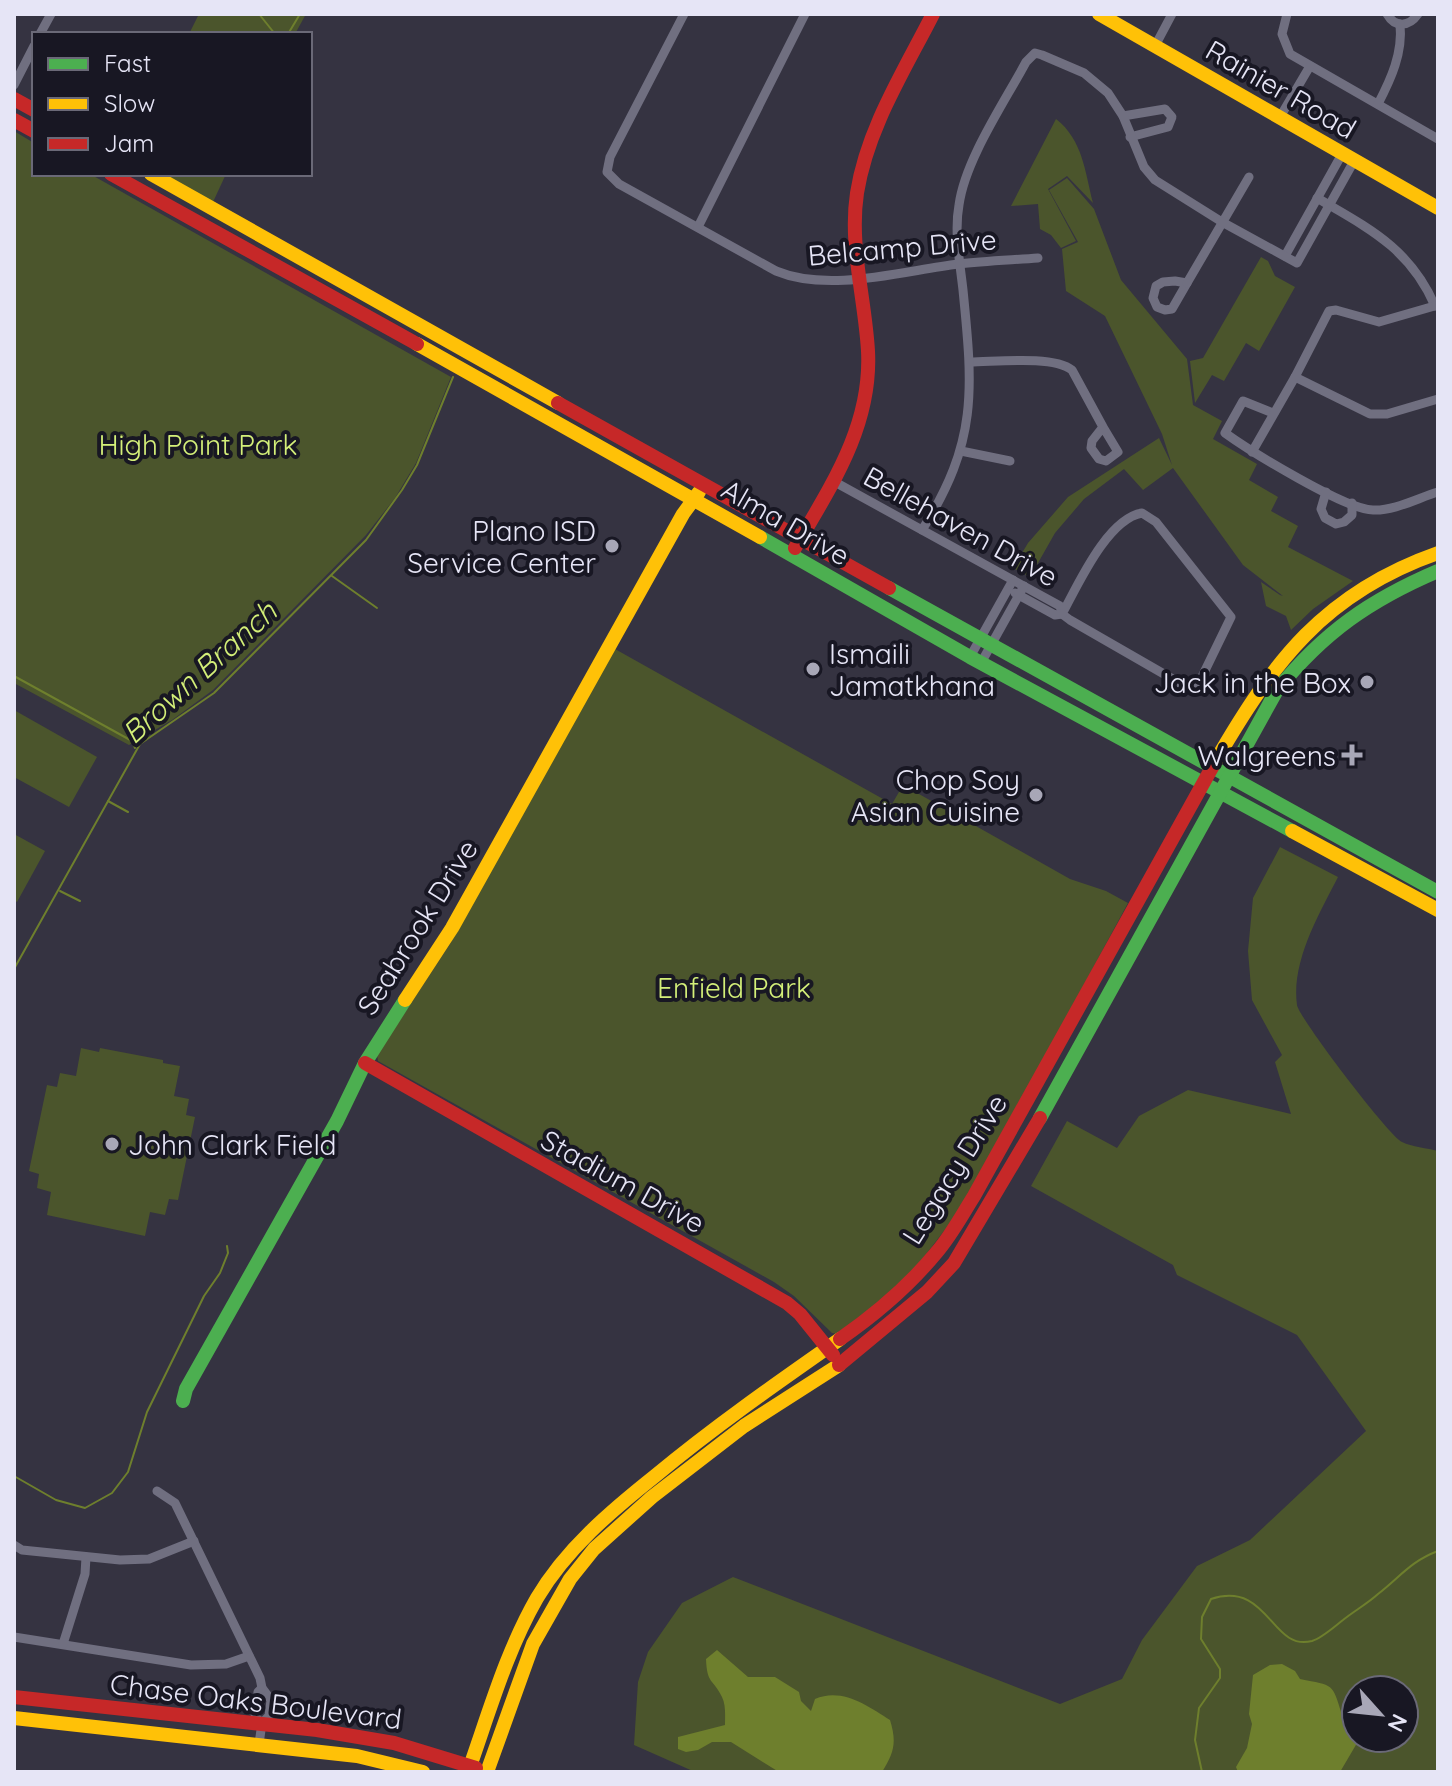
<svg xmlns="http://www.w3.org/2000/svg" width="1452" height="1786" viewBox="0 0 1452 1786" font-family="Quicksand,sans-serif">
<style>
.green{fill:#4b552c;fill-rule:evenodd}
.water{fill:#6e7f2d}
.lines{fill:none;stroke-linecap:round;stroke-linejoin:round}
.stream{stroke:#6e7f2d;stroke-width:2}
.street{stroke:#706f80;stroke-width:9}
.fast{stroke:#4caf50;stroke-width:14}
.slow{stroke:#ffc107;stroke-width:14}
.jam{stroke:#c62828;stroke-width:14}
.poi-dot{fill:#a8a7b7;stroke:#181723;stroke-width:3}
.labels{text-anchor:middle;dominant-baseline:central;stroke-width:8;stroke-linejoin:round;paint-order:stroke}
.street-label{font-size:28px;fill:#e6e5f6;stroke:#181723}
.park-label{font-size:28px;fill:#d4ef79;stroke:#181723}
.poi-label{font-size:28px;fill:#e6e5f6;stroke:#181723;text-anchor:end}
.water-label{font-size:30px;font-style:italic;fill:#d3ee78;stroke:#181723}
</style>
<rect width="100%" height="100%" fill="#353341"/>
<g class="green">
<path d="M199,14H306L295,34H189Z"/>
<path d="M1056,119C1083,140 1085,172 1093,203L1067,176L1048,189L1076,241L1061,248L1051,235L1040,229L1038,204L1011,206Z"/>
<path d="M14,131L34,143V174H90L451,377L416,463L395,498L366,535L213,690L172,720L129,745L14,683Z"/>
<path d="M160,174H226L213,202Z"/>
<path d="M1067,178L1094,209L1121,280L1187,359L1193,405L1222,421L1213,439L1257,464L1249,480L1278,497L1271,511L1298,526L1288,547L1353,581L1313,609L1291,630L1286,616L1266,606L1261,582L1280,595L1283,596L1243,565L1173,468L1143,490L1124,469L1084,499L1055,533L1030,577L1013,568L1028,543L1068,497L1159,438L1172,465L1162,434L1105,316L1066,291L1062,249L1078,242L1049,190Z"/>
<path d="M1261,257L1268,261L1275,276L1295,287L1259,351L1246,343L1224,381L1212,375L1195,403L1190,361L1203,358Z"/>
<path d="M615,649L892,804L903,785L1070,879L1106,891L1128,903L967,1201L917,1266L874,1308L838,1334L832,1333L794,1296L774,1282L378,1061L377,1055L450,944Z"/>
<path d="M14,710L97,757L69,807L14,777Z"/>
<path d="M14,834L45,851L17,902L14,900Z"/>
<path d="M1280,847L1338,877C1319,914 1291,962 1297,1005C1299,1018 1389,1136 1402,1142C1412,1147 1427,1148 1438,1151V1772H695L634,1745L638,1682L648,1652L682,1603L733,1577L1060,1704L1122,1679L1142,1640L1197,1566L1250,1540L1366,1431L1297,1335L1177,1275L1173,1265L1031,1186L1067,1121L1117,1148L1139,1116L1188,1090L1291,1114L1275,1062L1282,1055L1252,1000L1248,951L1253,898ZM1356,1690H1404V1738H1356Z"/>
<path d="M81,1048L99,1052L100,1048L163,1060V1063L180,1066L174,1096L189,1099L186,1115L195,1117L178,1200L169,1199L165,1215L150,1212L145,1236L47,1215L51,1192L37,1188L39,1174L29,1171L47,1085L57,1087L60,1073L76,1076Z"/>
</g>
<g class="water">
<path d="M717,1650L748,1677H775L799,1692L801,1701L811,1711L815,1699C842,1687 868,1706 890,1720C897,1743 894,1752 882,1772H779L731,1742H712L698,1750L686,1752L678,1749V1737L725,1725C725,1716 726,1705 722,1697C713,1678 707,1685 706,1659Z"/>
<path d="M1282,1664L1295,1671L1300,1679C1334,1686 1332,1682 1342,1715L1356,1724V1738H1360L1340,1772H1238L1236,1767L1247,1748L1252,1724L1249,1714L1253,1675L1270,1665Z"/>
</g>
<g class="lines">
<g class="stream">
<path d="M259,14L275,34"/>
<path d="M288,34L300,14"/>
<path d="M332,576L377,608"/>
<path d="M14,676L132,741L135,748"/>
<path d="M108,801L128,812"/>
<path d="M60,891L80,901"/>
<path d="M14,969L140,744L214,693L366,540L402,490L417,465L453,377"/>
<path d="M14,1476L56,1500L85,1508L112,1493L128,1472L147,1412L204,1296L220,1273L228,1253L227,1246"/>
<path d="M1202,1772L1195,1740L1199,1708L1220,1678V1669L1201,1639L1202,1617L1211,1599C1269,1580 1271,1652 1312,1641C1322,1638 1334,1627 1343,1620C1354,1611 1367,1604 1378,1594C1400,1577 1411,1561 1438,1551"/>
</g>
<g class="street">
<path d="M684,14L610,157L607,172L619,184L776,271C829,293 902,271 958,264C984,261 1011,260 1038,258"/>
<path d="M1287,14L1282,34L1290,54L1438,139"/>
<path d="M1387,14C1395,28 1409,27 1418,14"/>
<path d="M40,34L51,14"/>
<path d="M1155,46L1172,14"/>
<path d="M14,85L34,46"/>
<path d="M1378,104C1391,79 1403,53 1400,24"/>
<path d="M1123,116L1165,109L1172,117L1168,127L1130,137"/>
<path d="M1280,117L1310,66"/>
<path d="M1317,198C1368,228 1410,248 1435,306"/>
<path d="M698,227L805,14"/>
<path d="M1285,256L1342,154"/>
<path d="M1175,281L1187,283L1172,309L1165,310L1157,307L1153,298L1156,286L1163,282Z"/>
<path d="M1187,283L1249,177"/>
<path d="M970,362C995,362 1053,355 1072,370L1103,427L1092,441L1091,448L1099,459L1106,461L1118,452L1103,427"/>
<path d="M1295,377L1370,414H1387L1438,399"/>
<path d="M1273,413L1243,401L1225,433C1250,451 1346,510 1373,510C1394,511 1418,498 1438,492"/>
<path d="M961,451L1010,461"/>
<path d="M1252,452L1295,377L1329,311L1336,310L1379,322L1438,305"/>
<path d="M833,481L1060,606L1062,614L1070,620L1190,689L1197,687L1231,617L1156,522L1142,513C1107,519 1078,585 1062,614"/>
<path d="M1326,492L1321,509L1325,518L1336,524L1344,522L1352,515V503"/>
<path d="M922,530C978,442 973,390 963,290C960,263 954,232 959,205C965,160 1004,103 1026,62L1035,53L1042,55L1084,73L1108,93L1123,116L1144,167L1155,180L1222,222L1297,263L1354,161"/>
<path d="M1015,593L1055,615L1062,614"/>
<path d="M970,657L1013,580"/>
<path d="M981,663L1024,586"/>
<path d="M157,1491L175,1503L260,1678L262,1688L271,1700L269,1716L262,1723L259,1744"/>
<path d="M14,1545L22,1550L120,1560L149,1559L194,1541"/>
<path d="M14,1637L191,1665L226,1664L249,1656"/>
<path d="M63,1644L85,1574L86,1557"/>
<path d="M262,1723L255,1717L258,1692L262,1688"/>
</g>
<g class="fast">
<path d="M760,537L970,657L1292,831"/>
<path d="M889,588L1438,892"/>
<path d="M1040,1118L1277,690C1324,632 1370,600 1438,571"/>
<path d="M183,1401L186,1389L337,1121L365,1063L405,1000"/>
</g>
<g class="slow">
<path d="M1099,14L1438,208"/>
<path d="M151,174L558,403"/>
<path d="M417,344L760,537"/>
<path d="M1215,762C1273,662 1324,593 1438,553"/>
<path d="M1292,831L1438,910"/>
<path d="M405,1000L452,928L683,514L699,492"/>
<path d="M14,1718L357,1756L423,1772"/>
<path d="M468,1772C489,1713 506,1652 537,1598C566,1549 611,1511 655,1476C714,1427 777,1383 840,1339"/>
<path d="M487,1772L533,1644L570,1579L594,1549L652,1497L744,1426L839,1365"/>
</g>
<g class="jam">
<path d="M14,99L34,110"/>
<path d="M14,120L34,131"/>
<path d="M111,174L417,344"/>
<path d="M558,403L889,588"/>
<path d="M795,548C831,486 872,426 868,351C865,298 849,246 857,193C867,129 904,71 933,14"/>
<path d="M365,1063L787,1303L800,1314L833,1355"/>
<path d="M840,1339C876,1314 908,1287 936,1253C951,1236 962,1215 974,1196L1215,762"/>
<path d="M839,1365L927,1292L954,1263L1040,1118"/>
<path d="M14,1697L317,1730L394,1743L476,1768"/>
</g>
</g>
<g class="poi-dot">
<circle cx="612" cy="546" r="8"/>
<circle cx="813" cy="669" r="8"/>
<circle cx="1367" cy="682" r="8"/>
<path d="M1348 743h8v8h8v8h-8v8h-8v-8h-8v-8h8z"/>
<circle cx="1036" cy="795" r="8"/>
<circle cx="112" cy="1144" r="8"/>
</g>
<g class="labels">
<g class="street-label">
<text transform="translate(1281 89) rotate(30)">Rainier Road</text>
<text transform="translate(902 247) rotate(-5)">Belcamp Drive</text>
<text transform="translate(786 522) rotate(30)">Alma Drive</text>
<text transform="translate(961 526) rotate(29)">Bellehaven Drive</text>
<text transform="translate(417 927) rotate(-58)">Seabrook Drive</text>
<text transform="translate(954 1169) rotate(-58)">Legacy Drive</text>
<text transform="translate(623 1181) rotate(29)">Stadium Drive</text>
<text transform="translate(256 1701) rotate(7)">Chase Oaks Boulevard</text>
</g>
<g class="park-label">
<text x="198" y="444">High Point Park</text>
<text x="734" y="987">Enfield Park</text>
</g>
<g class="poi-label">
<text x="596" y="530">Plano ISD<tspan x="596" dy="32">Service Center</tspan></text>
<text x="829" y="653" text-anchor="start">Ismaili<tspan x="829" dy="32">Jamatkhana</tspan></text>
<text x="1351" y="682">Jack in the Box</text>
<text x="1336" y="755">Walgreens</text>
<text x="1020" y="779">Chop Soy<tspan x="1020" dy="32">Asian Cuisine</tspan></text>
<text x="128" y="1144" text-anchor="start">John Clark Field</text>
</g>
<g class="water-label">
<text transform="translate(199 672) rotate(-42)">Brown Branch</text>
</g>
</g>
<rect width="1452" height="1786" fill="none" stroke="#e6e5f6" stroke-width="32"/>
<rect x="32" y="32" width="280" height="144" fill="#181723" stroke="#6a6977" stroke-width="2"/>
<rect x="48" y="58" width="40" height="12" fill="#4caf50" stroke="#6a6977" stroke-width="2"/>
<text x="104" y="72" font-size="24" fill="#e6e5f6">Fast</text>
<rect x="48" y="98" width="40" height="12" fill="#ffc107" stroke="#6a6977" stroke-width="2"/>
<text x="104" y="112" font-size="24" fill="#e6e5f6">Slow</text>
<rect x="48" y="138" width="40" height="12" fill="#c62828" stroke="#6a6977" stroke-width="2"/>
<text x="104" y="152" font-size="24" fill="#e6e5f6">Jam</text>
<g transform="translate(1380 1714) rotate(117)"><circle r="38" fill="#181723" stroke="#6a6977" stroke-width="2"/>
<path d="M0-6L14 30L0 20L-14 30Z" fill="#a8a7b7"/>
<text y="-12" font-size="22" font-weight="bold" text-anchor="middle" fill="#e6e5f6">N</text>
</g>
</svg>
